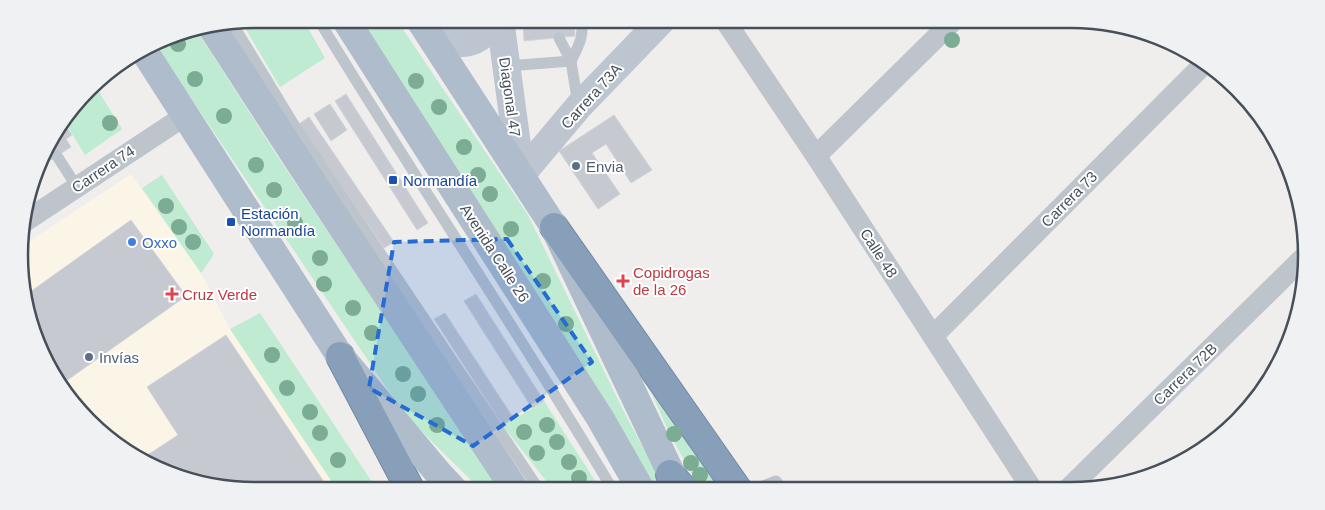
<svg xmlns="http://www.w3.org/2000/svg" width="1325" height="510" viewBox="0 0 1325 510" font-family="Helvetica,sans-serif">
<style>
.commercial{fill:#faf5e7}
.green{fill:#beebd1}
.building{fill:#c7c9d0;stroke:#d2d4d9}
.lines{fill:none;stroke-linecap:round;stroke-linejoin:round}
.highway-casing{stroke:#738aa5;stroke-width:30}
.lane{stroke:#bdc4cc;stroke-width:11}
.street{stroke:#bdc4cc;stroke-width:21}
.secondary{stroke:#bcc5d0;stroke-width:28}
.primary{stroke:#afbccb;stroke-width:28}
.highway{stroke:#889fb9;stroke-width:28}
.tree{fill:#7cac94}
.marked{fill:#246cd3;fill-opacity:0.2;stroke:#246cd3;stroke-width:4;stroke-dasharray:10 6;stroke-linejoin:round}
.service-dot{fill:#5c6f8a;stroke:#fff;stroke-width:2}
.transit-dot{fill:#1a4fb4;stroke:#fff;stroke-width:2}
.shop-dot{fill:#3f7fe0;stroke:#fff;stroke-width:2}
.health-dot{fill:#e0444e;stroke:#fff;stroke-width:2}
.labels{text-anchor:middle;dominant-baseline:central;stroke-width:4;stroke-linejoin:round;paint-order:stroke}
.street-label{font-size:15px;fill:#47505a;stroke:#fff}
.service-label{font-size:15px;fill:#4e5e75;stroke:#fff;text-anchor:start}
.transit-label{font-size:15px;fill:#164399;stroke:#fff;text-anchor:start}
.shop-label{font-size:15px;fill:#366cbe;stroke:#fff;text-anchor:start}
.health-label{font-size:15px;fill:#be3a42;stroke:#fff;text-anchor:start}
.rim{fill:none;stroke:#47505a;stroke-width:2.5}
</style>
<rect width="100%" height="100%" fill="#f0eded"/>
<path class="commercial" d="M131,174L201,273L230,329L338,491H255L194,483L111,443L58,386L23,301L22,246Z"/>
<g class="green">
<path d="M255,19H303L325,58L280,87L241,21Z"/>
<path d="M360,19H396L528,215L626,416L666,490H653Z"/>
<path d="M196,29L276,154L501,491H482L405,415L155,45L179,31Z"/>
<path d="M94,84L122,129L85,155L64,121Z"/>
<path d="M162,175L214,254L201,273L142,188Z"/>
<path d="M260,313L378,491H338L230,329Z"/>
<path d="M640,366L725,490H701L669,433Z"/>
<path d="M544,401L601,490L554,491L503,426Z"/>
</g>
<g class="building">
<path d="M536,19H574L575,36L524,41L523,20Z"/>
<path d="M346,94L428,223L417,230L335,101Z"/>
<path d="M330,104L347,130L331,141L314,114Z"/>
<path d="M614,115L652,170L631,183L606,144L592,153L620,194L598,209L559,151Z"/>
<path d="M309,117L394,242L384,248L299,124Z"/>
<path d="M63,122L72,135L66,139L71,147L40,167L50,137Z"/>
<path d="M131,220L186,296L59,386L23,301V297Z"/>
<path d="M476,294L544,401L532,408L464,301Z"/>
<path d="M445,313L514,419L503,426L434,319Z"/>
<path d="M226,335L330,491H255L194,483L143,458L178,435L147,387Z"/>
</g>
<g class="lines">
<g class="highway-casing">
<g id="highway">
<path d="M554,227L738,490"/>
<path d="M340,356L411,491"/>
<path d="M670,474L684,490"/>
</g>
</g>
<g class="lane">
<path d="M318,19C414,177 518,331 613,490"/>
<path d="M232,23L293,123L540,491"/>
<path d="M559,38L571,61L578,105"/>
<path d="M507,70L520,65L571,61C577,49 587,32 579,19"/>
<path d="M57,156L77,187"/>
<path d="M752,490L776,481L783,490"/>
</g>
<g class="street">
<path d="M724,19L816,156L1032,489"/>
<path d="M816,156L955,19"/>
<path d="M21,224L186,115"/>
<path d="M933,336L1205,63"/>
<path d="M1068,489L1302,259"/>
</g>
<g class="secondary">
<path d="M500,19L521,175"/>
<path d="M430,35C461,48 478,47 497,19"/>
<path d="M521,175L579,106L663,19"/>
</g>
<g class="primary">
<path d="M345,19L600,418L641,490"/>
<path d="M419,19L554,227L679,490"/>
<path d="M211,26L299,162L516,491"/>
<path d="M144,51L340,356L439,474L455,491"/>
</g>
<use href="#highway" class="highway"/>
</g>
<g class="tree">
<circle cx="952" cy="40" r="8"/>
<circle cx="178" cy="44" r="8"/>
<circle cx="195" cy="79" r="8"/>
<circle cx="416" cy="81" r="8"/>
<circle cx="439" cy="107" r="8"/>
<circle cx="224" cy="116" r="8"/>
<circle cx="110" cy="123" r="8"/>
<circle cx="464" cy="147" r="8"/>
<circle cx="256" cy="165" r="8"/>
<circle cx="478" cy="175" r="8"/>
<circle cx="274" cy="190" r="8"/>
<circle cx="490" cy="194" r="8"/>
<circle cx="166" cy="206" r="8"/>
<circle cx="295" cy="223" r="8"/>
<circle cx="179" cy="227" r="8"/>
<circle cx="511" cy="229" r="8"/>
<circle cx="193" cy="242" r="8"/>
<circle cx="320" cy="258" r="8"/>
<circle cx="543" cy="281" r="8"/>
<circle cx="324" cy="284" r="8"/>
<circle cx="353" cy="308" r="8"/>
<circle cx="566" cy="324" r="8"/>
<circle cx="372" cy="333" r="8"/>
<circle cx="272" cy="355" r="8"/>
<circle cx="403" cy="374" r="8"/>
<circle cx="287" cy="388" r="8"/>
<circle cx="418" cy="394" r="8"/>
<circle cx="310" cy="412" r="8"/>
<circle cx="437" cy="425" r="8"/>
<circle cx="547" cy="425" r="8"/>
<circle cx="524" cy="432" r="8"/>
<circle cx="320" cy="433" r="8"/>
<circle cx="674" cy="434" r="8"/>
<circle cx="557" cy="442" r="8"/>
<circle cx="537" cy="453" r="8"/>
<circle cx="338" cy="460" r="8"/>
<circle cx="569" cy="462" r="8"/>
<circle cx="691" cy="463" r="8"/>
<circle cx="700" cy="475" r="8"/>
<circle cx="579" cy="478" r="8"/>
</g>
<path class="marked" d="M507,239L592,362L473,446L369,388L394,242Z"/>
<g class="service-dot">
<circle cx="576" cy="166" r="5"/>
<circle cx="89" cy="357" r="5"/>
</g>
<g class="transit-dot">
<rect x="388" y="175" width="10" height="10" rx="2.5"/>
<rect x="226" y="217" width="10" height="10" rx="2.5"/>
</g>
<circle class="shop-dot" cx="132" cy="242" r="5"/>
<g class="health-dot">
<path d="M620.5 273.5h5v5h5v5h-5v5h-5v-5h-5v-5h5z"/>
<path d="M169.5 286.5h5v5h5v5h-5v5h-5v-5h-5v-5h5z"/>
</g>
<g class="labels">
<g class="street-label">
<text transform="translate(591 96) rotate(-48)">Carrera 73A</text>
<text transform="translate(510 97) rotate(82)">Diagonal 47</text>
<text transform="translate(103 169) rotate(-34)">Carrera 74</text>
<text transform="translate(1069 199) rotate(-45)">Carrera 73</text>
<text transform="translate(495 253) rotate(57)">Avenida Calle 26</text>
<text transform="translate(879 253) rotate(57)">Calle 48</text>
<text transform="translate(1185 374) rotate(-44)">Carrera 72B</text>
</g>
<g class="service-label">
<text x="586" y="166">Envia</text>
<text x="99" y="357">Invías</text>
</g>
<g class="transit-label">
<text x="403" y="180">Normandía</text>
<text x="241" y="213">Estación<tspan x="241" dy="17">Normandía</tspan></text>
</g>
<g class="shop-label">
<text x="142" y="242">Oxxo</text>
</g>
<g class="health-label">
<text x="633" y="272">Copidrogas<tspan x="633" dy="17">de la 26</tspan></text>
<text x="182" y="294">Cruz Verde</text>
</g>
</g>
<path d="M0 0H1325V510H0ZM255 28H1071A227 227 0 0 1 1298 255V255A227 227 0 0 1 1071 482H255A227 227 0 0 1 28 255V255A227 227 0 0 1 255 28Z" fill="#f0f1f2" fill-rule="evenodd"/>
<path class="rim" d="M255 28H1071A227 227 0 0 1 1298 255V255A227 227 0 0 1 1071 482H255A227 227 0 0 1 28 255V255A227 227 0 0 1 255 28Z"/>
</svg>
